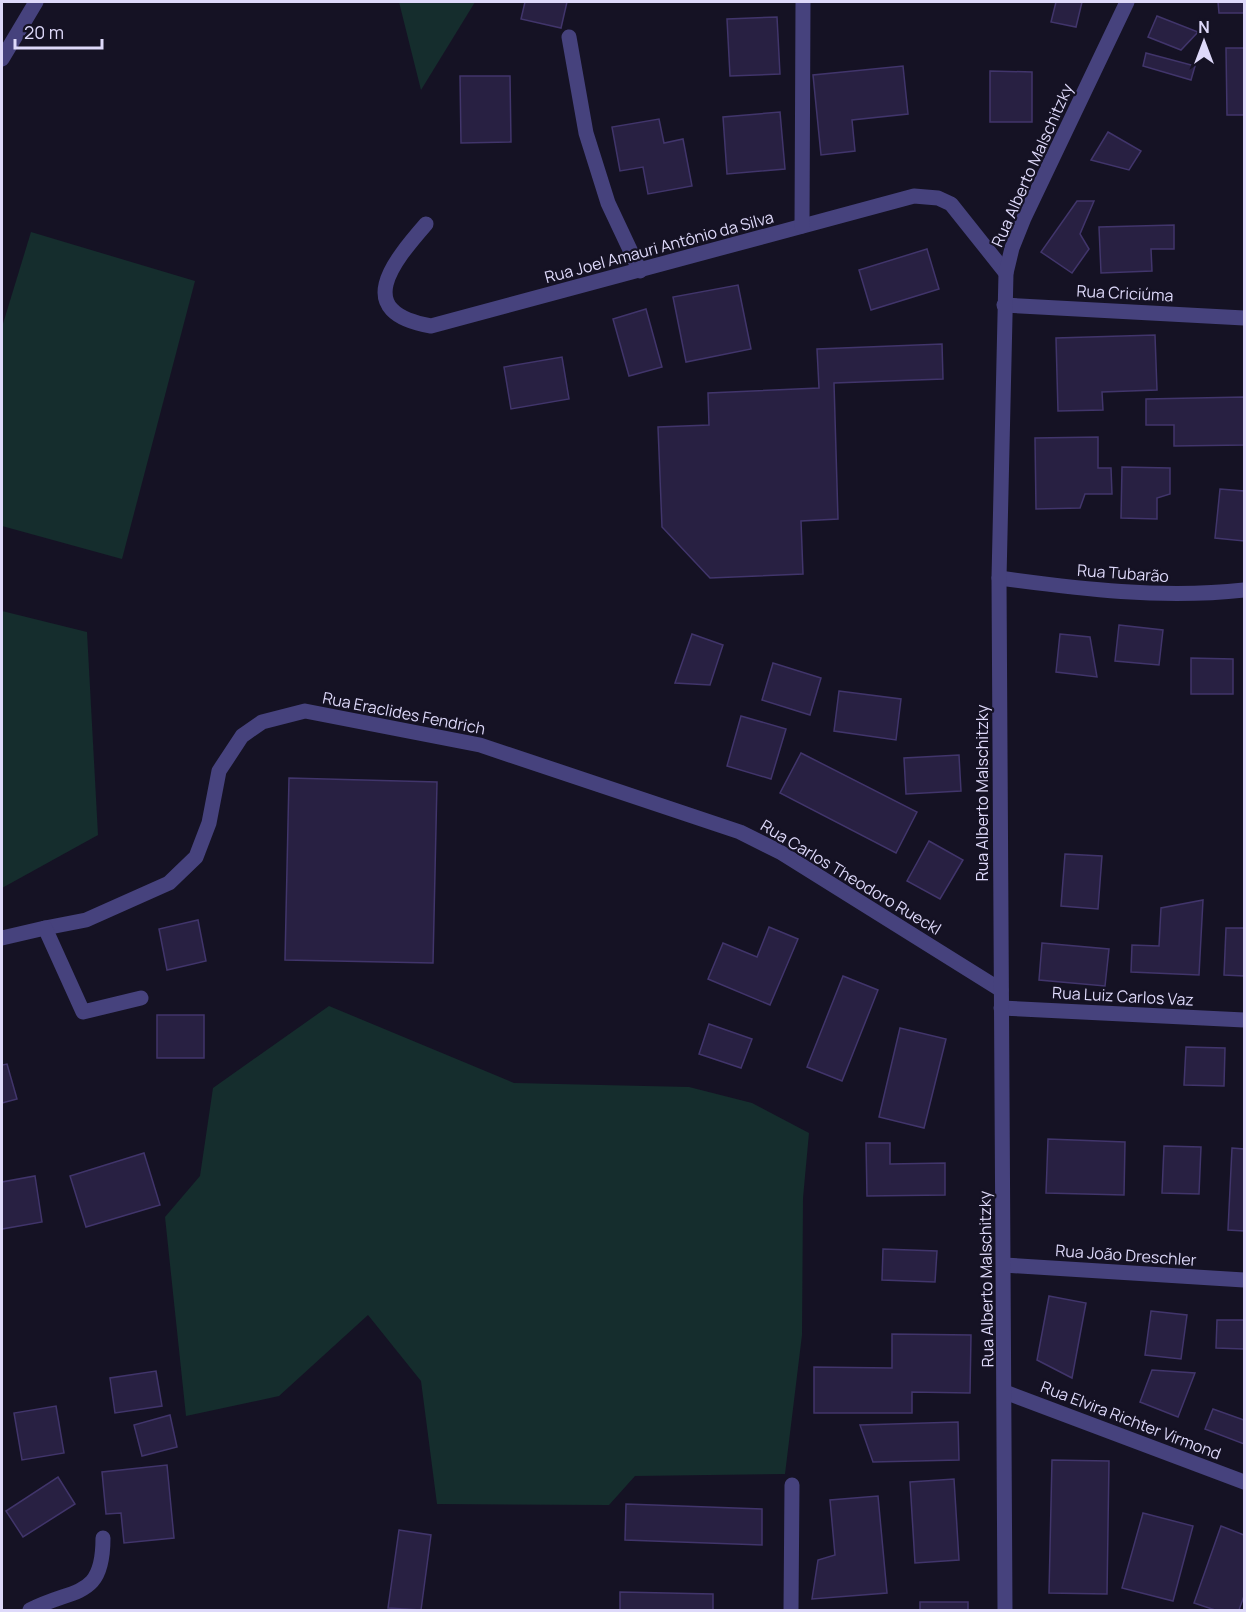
<svg xmlns="http://www.w3.org/2000/svg" width="1246" height="1612" viewBox="0 0 1246 1612" font-family="Manrope,sans-serif">
<style>
.green{fill:#152d2d}
.building{fill:#282042;stroke:#41356b;stroke-width:1.5}
.lines{fill:none;stroke-linecap:round;stroke-linejoin:round}
.minor{stroke:#46427d;stroke-width:15}
.labels{text-anchor:middle;dominant-baseline:central;stroke-width:4.5;stroke-linejoin:round;paint-order:stroke}
.street-label{font-size:16px;fill:#ded9fa;stroke:#151224}
</style>
<rect width="100%" height="100%" fill="#151224"/>
<g class="green">
<path d="M399,2H475L421,90Z"/>
<path d="M31,232L195,281L122,559L2,526V327Z"/>
<path d="M2,611L87,632L98,835L2,888Z"/>
<path d="M329,1006L514,1083L689,1087L752,1103L809,1133L803,1198L802,1335L785,1474L635,1476L609,1505L437,1504L421,1381L368,1315L279,1396L186,1416L165,1217L200,1176L213,1088Z"/>
</g>
<g class="building">
<path d="M525,2H567L561,28L521,19Z"/>
<path d="M1056,2H1082L1076,27L1051,22Z"/>
<path d="M1218,2H1244V13H1219Z"/>
<path d="M1157,16L1198,32L1181,50L1148,37Z"/>
<path d="M777,17L780,74L730,76L727,19Z"/>
<path d="M1226,48H1244V115H1227Z"/>
<path d="M1146,53L1195,66L1191,80L1143,66Z"/>
<path d="M903,66L908,114L852,120L855,151L821,155L813,75Z"/>
<path d="M990,71L1032,72V122H990Z"/>
<path d="M460,76H510L511,142L461,143Z"/>
<path d="M780,112L785,169L727,174L723,117Z"/>
<path d="M659,119L664,143L683,139L692,186L648,194L643,167L620,171L612,127Z"/>
<path d="M1108,132L1141,151L1129,170L1091,160Z"/>
<path d="M1077,201H1094L1080,234L1089,249L1072,273L1041,252Z"/>
<path d="M1174,225V249H1151L1152,271L1101,273L1099,227Z"/>
<path d="M927,249L939,289L871,310L859,270Z"/>
<path d="M738,285L751,349L686,362L673,297Z"/>
<path d="M646,309L662,367L629,376L613,319Z"/>
<path d="M1155,335L1157,390L1102,392L1103,410L1058,411L1056,338Z"/>
<path d="M942,344L943,379L834,383L838,519L801,521L803,574L710,578L662,527L658,427L709,425L708,393L819,388L817,349Z"/>
<path d="M562,357L569,399L511,409L504,367Z"/>
<path d="M1244,397V445L1174,446V425H1146V399Z"/>
<path d="M1098,437V468H1111L1112,494H1085L1080,508L1036,509L1035,438Z"/>
<path d="M1122,467L1170,468V494L1157,498V519L1121,518Z"/>
<path d="M1220,489L1244,491V541L1215,538Z"/>
<path d="M1119,625L1163,630L1159,665L1115,661Z"/>
<path d="M692,634L723,645L710,685L675,683Z"/>
<path d="M1060,634L1090,637L1097,677L1056,672Z"/>
<path d="M1191,658L1233,659V694H1191Z"/>
<path d="M773,663L821,678L810,715L762,700Z"/>
<path d="M839,691L901,699L896,740L834,731Z"/>
<path d="M741,716L786,729L771,779L727,766Z"/>
<path d="M801,753L917,812L896,853L780,793Z"/>
<path d="M959,755L961,791L906,794L904,758Z"/>
<path d="M289,778L437,782L433,963L285,960Z"/>
<path d="M929,841L963,860L940,899L907,881Z"/>
<path d="M1065,854L1102,856L1098,909L1061,906Z"/>
<path d="M1203,900L1199,975L1131,972L1132,945L1159,946L1161,908Z"/>
<path d="M198,920L206,961L167,970L159,929Z"/>
<path d="M769,927L798,939L770,1005L708,979L723,943L757,957Z"/>
<path d="M1226,928H1244V976L1224,975Z"/>
<path d="M1042,943L1109,949L1105,986L1039,980Z"/>
<path d="M843,976L878,990L842,1081L807,1067Z"/>
<rect x="157" y="1015" width="47" height="43"/>
<path d="M709,1024L752,1039L741,1068L699,1054Z"/>
<path d="M900,1028L946,1039L924,1128L879,1117Z"/>
<path d="M1186,1047L1225,1048L1224,1086L1184,1085Z"/>
<path d="M7,1064L17,1099L2,1103V1065Z"/>
<path d="M1048,1139L1125,1142L1124,1195L1046,1193Z"/>
<path d="M866,1143H890V1164L945,1163V1195L867,1196Z"/>
<path d="M1164,1146L1201,1147L1199,1194L1162,1193Z"/>
<path d="M1232,1148L1244,1149V1231L1228,1230Z"/>
<path d="M144,1153L160,1205L86,1227L70,1176Z"/>
<path d="M35,1176L42,1222L2,1229V1182Z"/>
<path d="M883,1249L937,1251L935,1282L882,1280Z"/>
<path d="M1049,1296L1086,1303L1072,1378L1037,1360Z"/>
<path d="M1151,1311L1187,1315L1181,1359L1145,1355Z"/>
<path d="M1217,1320H1244V1349L1216,1348Z"/>
<path d="M892,1334L971,1335L970,1393L912,1392V1413H814V1367L892,1368Z"/>
<path d="M1152,1370L1195,1373L1178,1417L1140,1402Z"/>
<path d="M156,1371L162,1406L115,1413L110,1378Z"/>
<path d="M56,1406L64,1453L22,1460L14,1413Z"/>
<path d="M1213,1409L1244,1420V1444L1205,1429Z"/>
<path d="M170,1415L177,1447L142,1456L134,1425Z"/>
<path d="M958,1422L959,1460L873,1462L860,1425Z"/>
<path d="M1052,1460L1109,1461L1107,1594L1049,1593Z"/>
<path d="M167,1465L174,1538L124,1543L121,1513L106,1514L102,1472Z"/>
<path d="M58,1477L75,1504L23,1537L6,1511Z"/>
<path d="M954,1479L959,1560L915,1563L910,1482Z"/>
<path d="M878,1496L887,1593L812,1599L818,1560L835,1555L830,1500Z"/>
<path d="M626,1504L762,1509V1545L625,1540Z"/>
<path d="M1143,1513L1193,1526L1173,1601L1122,1588Z"/>
<path d="M1221,1526L1244,1535V1596L1239,1610H1215L1194,1603Z"/>
<path d="M399,1530L431,1535L421,1610L388,1608Z"/>
<path d="M620,1592L713,1594V1610H620Z"/>
<rect x="920" y="1602" width="48" height="8"/>
</g>
<g class="lines">
<g class="minor">
<path d="M569,37L586,133L608,203L640,271"/>
<path d="M2,59L36,2"/>
<path d="M426,224C393,262 351,312 431,326L914,196L938,198L951,204L1006,273"/>
<path d="M802,226L803,2"/>
<path d="M1004,305L1244,318"/>
<path d="M999,578C1080,589 1162,599 1244,590"/>
<path d="M45,928L86,920L169,883L196,857L209,823L219,771L242,736L262,722L305,711L480,745L740,832L780,852L1001,990"/>
<path d="M2,938L45,928L83,1012L141,998"/>
<path d="M1001,1008L1244,1020"/>
<path d="M1004,1265L1244,1280"/>
<path d="M1005,1392L1244,1482"/>
<path d="M30,1610C74,1587 103,1600 103,1538"/>
<path d="M791,1610L792,1485"/>
<path d="M1005,1610L999,578L1006,273L1012,248L1024,218L1127,2"/>
</g>
</g>
<g class="labels">
<g class="street-label">
<text transform="translate(1032 165) rotate(-66)">Rua Alberto Malschitzky</text>
<text transform="translate(659 247) rotate(-15)">Rua Joel Amauri Antônio da Silva</text>
<text transform="translate(1125 293) rotate(3)">Rua Criciúma</text>
<text transform="translate(1123 573) rotate(4)">Rua Tubarão</text>
<text transform="translate(404 713) rotate(11)">Rua Eraclides Fendrich</text>
<text transform="translate(982 793) rotate(-90)">Rua Alberto Malschitzky</text>
<text transform="translate(851 877) rotate(31)">Rua Carlos Theodoro Rueckl</text>
<text transform="translate(1123 996) rotate(3)">Rua Luiz Carlos Vaz</text>
<text transform="translate(1126 1255) rotate(4)">Rua João Dreschler</text>
<text transform="translate(986 1279) rotate(-91)">Rua Alberto Malschitzky</text>
<text transform="translate(1131 1420) rotate(21)">Rua Elvira Richter Virmond</text>
</g>
</g>
<rect width="1246" height="1612" fill="none" stroke="#ded9fa" stroke-width="6"/>
<g transform="translate(1204 42)" stroke="#151224" stroke-width="4.5" paint-order="stroke">
<path d="M0-4.5L10 22L0 15L-10 22Z" fill="#ded9fa"/>
<text y="-9" font-size="16" font-weight="bold" text-anchor="middle" fill="#ded9fa">N</text>
</g>
<path d="M15 39v9h87v-9" fill="none" stroke="#ded9fa" stroke-width="3"/>
<text x="24" y="39" font-size="18" fill="#ded9fa" stroke="#151224" stroke-width="4.5" paint-order="stroke">20 m</text>
</svg>
